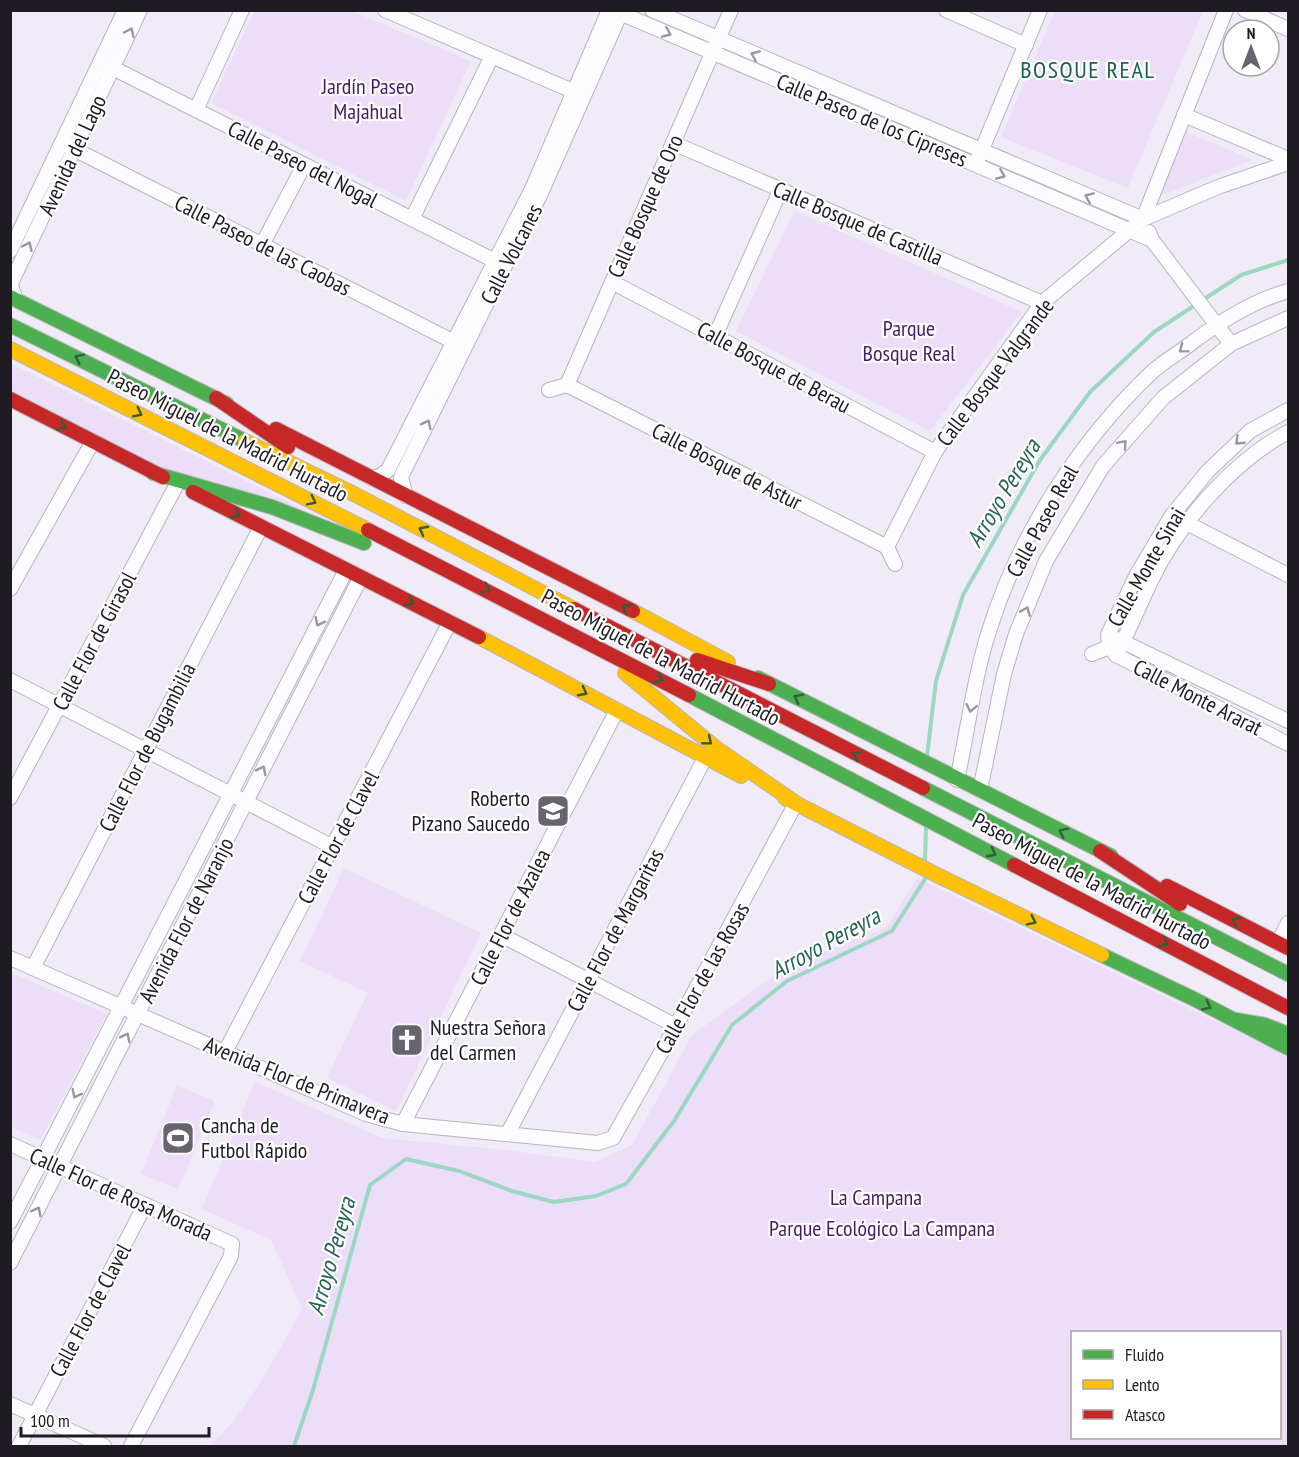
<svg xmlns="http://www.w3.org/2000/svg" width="1299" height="1457" viewBox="0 0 1299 1457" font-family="'PT Sans Narrow',sans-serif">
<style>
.green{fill:#ecddf9;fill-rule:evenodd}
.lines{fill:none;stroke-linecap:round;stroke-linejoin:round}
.stream{stroke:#9cd7c2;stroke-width:4}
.street-casing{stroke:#b8b4bd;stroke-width:16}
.fast-casing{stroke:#b8b4bd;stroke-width:16}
.slow-casing{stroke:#b8b4bd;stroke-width:16}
.jam-casing{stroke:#b8b4bd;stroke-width:16}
.street{stroke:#fdfcfe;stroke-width:14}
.fast{stroke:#4caf50;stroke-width:14}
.slow{stroke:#ffc107;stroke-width:14}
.jam{stroke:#c62828;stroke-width:14}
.oneway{stroke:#99979b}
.oneway2{stroke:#335e37}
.labels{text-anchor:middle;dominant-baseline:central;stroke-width:4.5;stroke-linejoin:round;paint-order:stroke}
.park-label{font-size:22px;fill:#481a67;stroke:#fff}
.street-label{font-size:22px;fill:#1f1b23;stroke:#fff}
.poi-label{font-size:22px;fill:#1f1b23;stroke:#fff;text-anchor:start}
.neighbourhood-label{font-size:24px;letter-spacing:1.5px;fill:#1b624a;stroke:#fff}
.water-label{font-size:24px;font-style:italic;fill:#21644d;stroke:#fff}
</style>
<rect width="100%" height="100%" fill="#f1ebf7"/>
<g class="green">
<path d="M254,11H352L471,61L406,201L211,103Z"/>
<path d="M1055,11H1203L1128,188L1001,137Z"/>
<path d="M1184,131L1252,160L1157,197Z"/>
<path d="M795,211L1022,312L930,431L736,331Z"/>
<path d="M10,363L328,522L163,470L11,390Z"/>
<path d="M344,868L481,933L396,1111L327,1078L368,993L300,961Z"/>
<path d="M917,878L1288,1056V1446H210C252,1404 274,1360 302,1308L271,1240L202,1209L255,1082L382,1138L506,1150L595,1162L632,1145L692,1035L790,964L886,928ZM1072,1332H1280V1438H1072Z"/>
<path d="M11,973L107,1014L40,1140L11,1127Z"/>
<path d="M177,1086L215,1101L178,1189L141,1174Z"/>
</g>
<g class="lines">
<g class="stream">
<path d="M927,756L936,681L963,595L1040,460L1090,392L1154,332L1241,275L1288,260"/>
<path d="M925,861L926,827"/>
<path d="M294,1446L313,1390L370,1185L406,1159L459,1171L512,1191L554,1202L596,1196L626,1184L674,1121L732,1025L787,981L892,931L925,879V875"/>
</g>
<g class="street-casing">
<g id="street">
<path d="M385,10L582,95"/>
<path d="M613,10L1152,240"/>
<path d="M652,10L1143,219"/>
<path d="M946,10L1026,45"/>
<path d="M1245,10L1288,29"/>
<path d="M101,62L503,265"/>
<path d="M196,110L242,10"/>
<path d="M1184,115L1288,159"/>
<path d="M62,143L460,345"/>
<path d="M673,143L1042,303"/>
<path d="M978,159L1040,10"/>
<path d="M412,219L492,56"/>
<path d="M1143,219L1226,10"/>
<path d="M1149,232L1152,240L1231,344"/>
<path d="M262,245L304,165"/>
<path d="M10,251L125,10"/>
<path d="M612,282L935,452"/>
<path d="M16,300L11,286L13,279L140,10"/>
<path d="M715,336L781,189"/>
<path d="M567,385L887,547"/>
<path d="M549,390L567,385L731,10"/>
<path d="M371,478L380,476L388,470L532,189L609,10"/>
<path d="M406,496L401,477L541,193L622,10"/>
<path d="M1179,519L1288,575"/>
<path d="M887,547L935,452L1042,303L1143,219L1218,187L1288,163"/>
<path d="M887,547L895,564"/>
<path d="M10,589L93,441"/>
<path d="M1117,639L1288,721"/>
<path d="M1109,647L1108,635L1136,576L1172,515L1208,471L1250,431L1288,410"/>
<path d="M1111,649L1116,655L1288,744"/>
<path d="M1092,654L1109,647"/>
<path d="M1116,655C1129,631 1139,606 1151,581C1178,524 1233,461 1288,432"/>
<path d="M10,680L333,847"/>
<path d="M957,780C968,729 974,677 990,628C1020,533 1080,440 1152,372C1163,362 1177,354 1189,345C1219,322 1252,301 1288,291"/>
<path d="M980,790L1004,674L1016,634L1046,561L1103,466L1163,398L1231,344L1288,318"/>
<path d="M10,798L177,484"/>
<path d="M501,935L676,1026"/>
<path d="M1278,943L1288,923"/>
<path d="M10,958L366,1114L403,1124L598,1143L613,1138L676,1026L796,803"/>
<path d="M33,968L261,527"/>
<path d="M225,1052L450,622"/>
<path d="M403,1124L617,710"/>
<path d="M508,1133L705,758"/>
<path d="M10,1144L232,1244L231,1256L131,1446"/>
<path d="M10,1222L346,570"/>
<path d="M10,1263L361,577"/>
<path d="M10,1404L104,1446"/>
<path d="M19,1446L145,1205"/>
</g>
</g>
<g class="fast-casing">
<g id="fast">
<path d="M10,297L227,404"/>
<path d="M10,325L245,441"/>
<path d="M153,473L272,507L364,543"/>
<path d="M758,678L1111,856"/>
<path d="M689,695L1014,865"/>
<path d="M923,788L1288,974"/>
<path d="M1102,955L1196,1000L1288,1048"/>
<path d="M1236,1020L1265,1025L1288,1034"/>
</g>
</g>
<g class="slow-casing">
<g id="slow">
<path d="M10,349L368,530"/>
<path d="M245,441L356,495L574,609"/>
<path d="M633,611L728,662"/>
<path d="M479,637L741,776"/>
<path d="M625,673L716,748L796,803"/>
<path d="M785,798L941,877L1102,955"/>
</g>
</g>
<g class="jam-casing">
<g id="jam">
<path d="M216,398L288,447"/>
<path d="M10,399L163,477"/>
<path d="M276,429L633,611"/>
<path d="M193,492L479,637"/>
<path d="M368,530L689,695"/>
<path d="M574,609L923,788"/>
<path d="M697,660L769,684"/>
<path d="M1100,851L1180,904"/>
<path d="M1014,865L1288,1008"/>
<path d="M1167,886L1288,948"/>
</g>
</g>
<use href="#street" class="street"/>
<use href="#fast" class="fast"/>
<use href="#slow" class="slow"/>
<use href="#jam" class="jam"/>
</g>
<defs><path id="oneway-chevron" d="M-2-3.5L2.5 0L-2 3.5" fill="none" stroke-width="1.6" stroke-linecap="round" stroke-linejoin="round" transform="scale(1.5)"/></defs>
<g class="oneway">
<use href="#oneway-chevron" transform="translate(130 32) rotate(-65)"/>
<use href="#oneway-chevron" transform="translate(667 33) rotate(23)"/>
<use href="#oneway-chevron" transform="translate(755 55) rotate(-157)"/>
<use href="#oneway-chevron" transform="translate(1001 175) rotate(23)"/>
<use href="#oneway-chevron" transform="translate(1089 197) rotate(-157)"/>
<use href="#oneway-chevron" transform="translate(28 246) rotate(-65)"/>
<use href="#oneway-chevron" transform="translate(1183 349) rotate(143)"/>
<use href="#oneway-chevron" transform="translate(427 424) rotate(-64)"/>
<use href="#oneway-chevron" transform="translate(1239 441) rotate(137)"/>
<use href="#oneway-chevron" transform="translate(1123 444) rotate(-49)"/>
<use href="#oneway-chevron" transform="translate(1026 611) rotate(-67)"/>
<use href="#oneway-chevron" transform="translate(319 622) rotate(117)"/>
<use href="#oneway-chevron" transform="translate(971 708) rotate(101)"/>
<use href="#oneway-chevron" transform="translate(262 770) rotate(-63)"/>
<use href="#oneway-chevron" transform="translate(126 1037) rotate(-63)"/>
<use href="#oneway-chevron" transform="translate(76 1094) rotate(117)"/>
<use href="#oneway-chevron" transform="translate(37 1211) rotate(-63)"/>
</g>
<g class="oneway2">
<use href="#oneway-chevron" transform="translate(79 358) rotate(-154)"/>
<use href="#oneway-chevron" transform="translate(138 413) rotate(27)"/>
<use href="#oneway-chevron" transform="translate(62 426) rotate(27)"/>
<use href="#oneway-chevron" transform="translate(312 501) rotate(27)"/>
<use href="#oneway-chevron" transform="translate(236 514) rotate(27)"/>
<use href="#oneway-chevron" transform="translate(423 530) rotate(-152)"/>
<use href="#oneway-chevron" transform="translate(486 589) rotate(27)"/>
<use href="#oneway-chevron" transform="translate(410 602) rotate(27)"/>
<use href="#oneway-chevron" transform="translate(626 608) rotate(-152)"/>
<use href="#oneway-chevron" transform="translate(659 679) rotate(28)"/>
<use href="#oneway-chevron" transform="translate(583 692) rotate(28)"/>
<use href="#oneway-chevron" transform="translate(798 698) rotate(-153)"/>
<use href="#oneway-chevron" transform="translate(708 741) rotate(39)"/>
<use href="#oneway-chevron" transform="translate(857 755) rotate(-153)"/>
<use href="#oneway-chevron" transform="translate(1063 832) rotate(-154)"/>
<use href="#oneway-chevron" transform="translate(992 853) rotate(28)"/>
<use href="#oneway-chevron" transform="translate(1032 921) rotate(26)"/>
<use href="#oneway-chevron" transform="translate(1236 921) rotate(-153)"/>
<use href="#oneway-chevron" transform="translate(1164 943) rotate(28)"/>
<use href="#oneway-chevron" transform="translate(1207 1006) rotate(27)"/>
</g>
<defs>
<g id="school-square" transform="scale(1.725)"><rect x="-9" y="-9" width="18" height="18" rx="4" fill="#68646d" stroke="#fff"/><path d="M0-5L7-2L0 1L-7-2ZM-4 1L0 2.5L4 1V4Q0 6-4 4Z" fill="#fff"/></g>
<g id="church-square" transform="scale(1.725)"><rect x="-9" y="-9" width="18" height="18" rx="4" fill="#68646d" stroke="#fff"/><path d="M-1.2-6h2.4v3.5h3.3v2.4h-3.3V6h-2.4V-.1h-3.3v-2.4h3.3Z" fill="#fff"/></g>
<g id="stadium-square" transform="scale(1.725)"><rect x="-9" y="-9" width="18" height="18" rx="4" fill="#68646d" stroke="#fff"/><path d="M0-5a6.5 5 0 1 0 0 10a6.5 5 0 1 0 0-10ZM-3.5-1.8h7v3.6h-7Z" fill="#fff"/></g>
</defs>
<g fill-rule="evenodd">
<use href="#school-square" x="553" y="811"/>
<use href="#church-square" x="407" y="1040"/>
<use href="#stadium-square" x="178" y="1138"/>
</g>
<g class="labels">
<g class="park-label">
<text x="368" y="86">Jardín Paseo<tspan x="368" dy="25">Majahual</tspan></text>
<text x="909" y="328">Parque<tspan x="909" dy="25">Bosque Real</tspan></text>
<text x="876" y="1197">La Campana</text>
<text x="882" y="1228">Parque Ecológico La Campana</text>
</g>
<g class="street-label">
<text transform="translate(872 120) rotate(23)">Calle Paseo de los Cipreses</text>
<text transform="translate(72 155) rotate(-65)">Avenida del Lago</text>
<text transform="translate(303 164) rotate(27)">Calle Paseo del Nogal</text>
<text transform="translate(645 206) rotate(-66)">Calle Bosque de Oro</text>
<text transform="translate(858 223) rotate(23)">Calle Bosque de Castilla</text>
<text transform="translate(263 245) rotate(27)">Calle Paseo de las Caobas</text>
<text transform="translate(511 254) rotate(-63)">Calle Volcanes</text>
<text transform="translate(774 367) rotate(28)">Calle Bosque de Berau</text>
<text transform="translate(995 372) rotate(-53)">Calle Bosque Valgrande</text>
<text transform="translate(228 435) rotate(27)">Paseo Miguel de la Madrid Hurtado</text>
<text transform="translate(727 466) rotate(27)">Calle Bosque de Astur</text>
<text transform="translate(1042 521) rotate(-61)">Calle Paseo Real</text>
<text transform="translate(1146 567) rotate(-60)">Calle Monte Sinai</text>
<text transform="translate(94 641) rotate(-62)">Calle Flor de Girasol</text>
<text transform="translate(661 657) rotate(28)">Paseo Miguel de la Madrid Hurtado</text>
<text transform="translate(1198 697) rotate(27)">Calle Monte Ararat</text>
<text transform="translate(147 747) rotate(-63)">Calle Flor de Bugambilia</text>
<text transform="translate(338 837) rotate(-62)">Calle Flor de Clavel</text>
<text transform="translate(1092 881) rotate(28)">Paseo Miguel de la Madrid Hurtado</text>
<text transform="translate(510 917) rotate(-63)">Calle Flor de Azalea</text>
<text transform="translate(186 920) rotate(-63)">Avenida Flor de Naranjo</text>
<text transform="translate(615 930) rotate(-62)">Calle Flor de Margaritas</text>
<text transform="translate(702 978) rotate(-61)">Calle Flor de las Rosas</text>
<text transform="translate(297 1080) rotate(22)">Avenida Flor de Primavera</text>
<text transform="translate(121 1194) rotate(24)">Calle Flor de Rosa Morada</text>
<text transform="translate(90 1310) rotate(-62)">Calle Flor de Clavel</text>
</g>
<g class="poi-label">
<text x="530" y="798" text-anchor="end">Roberto<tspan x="530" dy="25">Pizano Saucedo</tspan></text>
<text x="430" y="1027">Nuestra Señora<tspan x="430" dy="25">del Carmen</tspan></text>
<text x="201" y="1125">Cancha de<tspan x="201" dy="25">Futbol Rápido</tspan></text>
</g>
<g class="neighbourhood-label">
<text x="1088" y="69">BOSQUE REAL</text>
</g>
<g class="water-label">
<text transform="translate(1003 493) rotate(-59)">Arroyo Pereyra</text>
<text transform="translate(825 943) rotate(-29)">Arroyo Pereyra</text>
<text transform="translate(331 1256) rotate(-74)">Arroyo Pereyra</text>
</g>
</g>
<rect width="1299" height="1457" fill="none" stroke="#1f1b23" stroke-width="24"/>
<rect x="1071" y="1331" width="210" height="108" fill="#ffffff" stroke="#a5a4a7" stroke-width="1.5"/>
<rect x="1083" y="1350" width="30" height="9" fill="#4caf50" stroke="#a5a4a7" stroke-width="1.5"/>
<text x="1125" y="1361" font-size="18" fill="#1f1b23">Fluido</text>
<rect x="1083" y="1380" width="30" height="9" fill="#ffc107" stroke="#a5a4a7" stroke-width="1.5"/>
<text x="1125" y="1391" font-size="18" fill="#1f1b23">Lento</text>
<rect x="1083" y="1410" width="30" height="9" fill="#c62828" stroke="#a5a4a7" stroke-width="1.5"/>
<text x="1125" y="1421" font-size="18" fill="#1f1b23">Atasco</text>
<g transform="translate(1251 48)"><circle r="28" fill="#ffffff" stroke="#a5a4a7" stroke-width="1.5"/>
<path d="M0-4.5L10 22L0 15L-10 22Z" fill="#68646d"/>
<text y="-9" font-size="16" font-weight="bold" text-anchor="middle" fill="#1f1b23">N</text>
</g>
<path d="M21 1427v9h188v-9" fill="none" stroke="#1f1b23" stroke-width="3"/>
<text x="30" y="1427" font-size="18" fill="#1f1b23" stroke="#ffffff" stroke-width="4.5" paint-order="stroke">100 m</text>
</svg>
